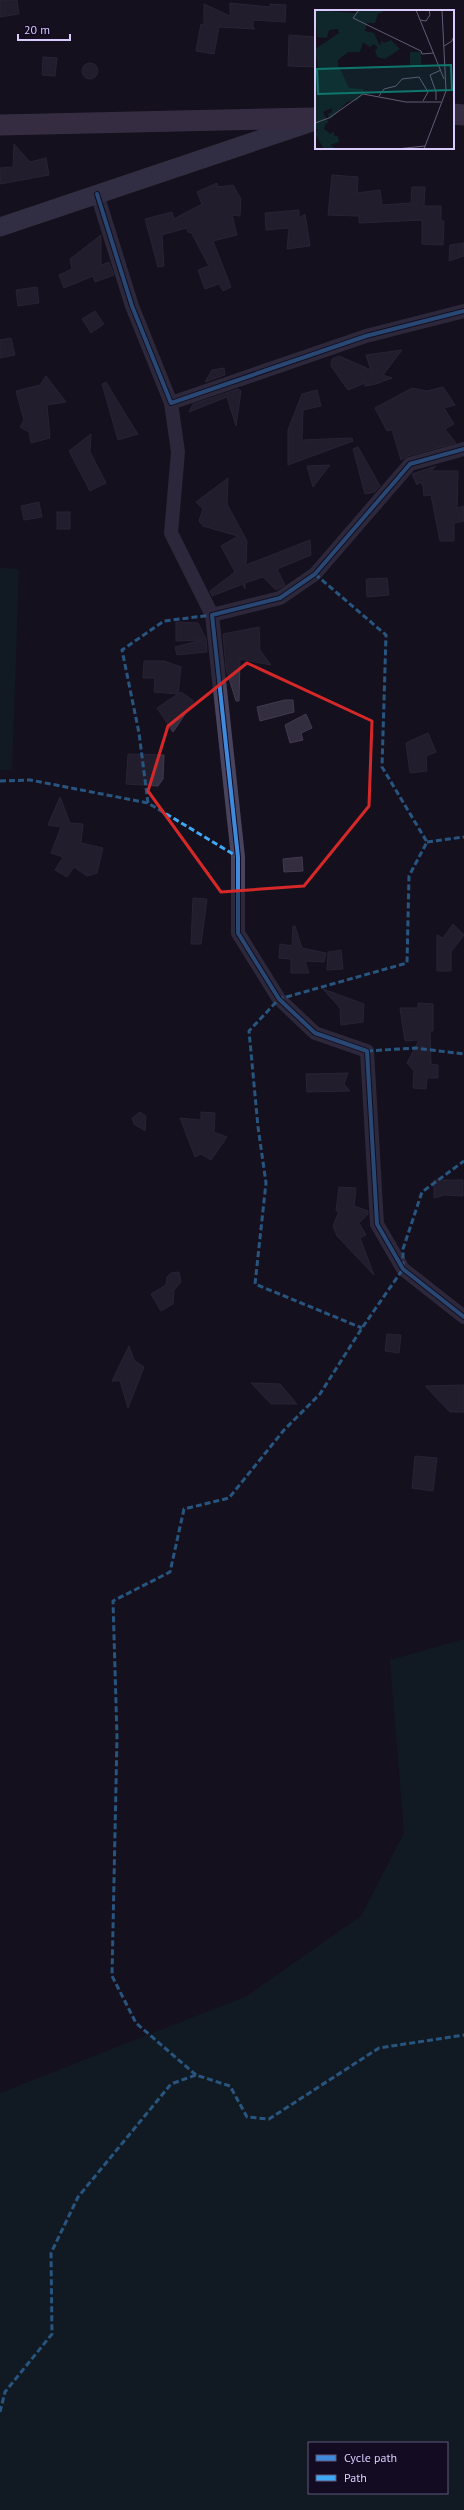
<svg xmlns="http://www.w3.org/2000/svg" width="464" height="2510" viewBox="0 0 464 2510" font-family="'PT Sans',sans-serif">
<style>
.green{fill:#0f262a;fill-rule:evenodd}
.building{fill:#322e3f;stroke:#413951}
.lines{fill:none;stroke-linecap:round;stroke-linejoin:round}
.street{stroke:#49445e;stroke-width:14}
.secondary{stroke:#565171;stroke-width:19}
.primary{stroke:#5f4e6f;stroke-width:21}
.quiet{stroke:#3fa9f5;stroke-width:3;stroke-dasharray:6 3;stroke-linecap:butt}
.cycleway-casing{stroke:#120b22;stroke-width:6}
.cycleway{stroke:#408adc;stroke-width:4}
.marked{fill:none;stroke:#d62828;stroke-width:3;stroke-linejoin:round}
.inset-road{fill:none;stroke:#625b77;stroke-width:1}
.view{fill:#0f766e;fill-opacity:0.15;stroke:#0f766e;stroke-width:2}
.inset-edge{fill:none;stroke:#d8ccff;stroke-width:2}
</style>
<rect width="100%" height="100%" fill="#14101d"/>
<g class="green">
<path d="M0,568L19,569L12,770H0Z"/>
<path d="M464,1639V2510H0V2093L247,1996L361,1916L404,1833L390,1660ZM309,2443H447V2493H309Z"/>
</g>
<g class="building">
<path d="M0,0H17L19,14L0,17Z"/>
<path d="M230,3L270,7V4L286,5L285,22L253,20V27L255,29L219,27L214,54L196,51L201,24L204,25V4L230,16Z"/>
<path d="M289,35L316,37V67L288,66Z"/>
<path d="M43,57L57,58L55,76L42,75Z"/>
<circle cx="90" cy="71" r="8"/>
<path d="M14,144L30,162L46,158L49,175L0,184V168L13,167Z"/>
<path d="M332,175L358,177L357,193L380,190L382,205L411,203L412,187H425L424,206H441V221H444L443,245L422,244V220L359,223V216L328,215Z"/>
<path d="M217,183L218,187L233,185L241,199L240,216L232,215L237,235L213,241L231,287L223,291L219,284L205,289L198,270L209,266L191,232L189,233L186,228L162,235L164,266L158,267L145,219L172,212L174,219L202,204L197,192Z"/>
<path d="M299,210V218L305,214L310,246L287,249L289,228L266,230L265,213Z"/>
<path d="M101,235V265L109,262L114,275L95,282L93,276L64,288L59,275L72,269L70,259Z"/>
<path d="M464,243V256L449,261L450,245Z"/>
<path d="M37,287L39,303L18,306L16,290Z"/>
<path d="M95,311L104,324L91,333L82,319Z"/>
<path d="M11,338L15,355L0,358V340Z"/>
<path d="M402,350L383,375L392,378L376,384L365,386V383L348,390L331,366L332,359L339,356L371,370L366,355Z"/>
<path d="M224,368L225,375L205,382L212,370Z"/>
<path d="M46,376L66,402L47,405L50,438L31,443L29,432L20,427L24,420L16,391L40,385Z"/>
<path d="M106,382L129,420L138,434L118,440L102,384Z"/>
<path d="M443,387L455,405L444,408L454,424L445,429L456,443L408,456L401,460L392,430L387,431L375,408L412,388L427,391Z"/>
<path d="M238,389L241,391L236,426L227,397L189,412L193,404Z"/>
<path d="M317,390L321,406L303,410L302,440L352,438L353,441L288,465V430L302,394Z"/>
<path d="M91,434L90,452L106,483L90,491L69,451Z"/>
<path d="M358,447L380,486L375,492L365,494L353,449Z"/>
<path d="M330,465L313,487L307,466Z"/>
<path d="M436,466L431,471H458L457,508L464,506V521L454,523V541H440L431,495L424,496L423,486L420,482L417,485L412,474Z"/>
<path d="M228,478L227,504L247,541L246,565L310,540L311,555L277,569L285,585L276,590L263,577L245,583V589L243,584L212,596L210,591L235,572L221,546L238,536L203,526L199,521L203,509L196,502Z"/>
<path d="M39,502L42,517L24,520L21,506Z"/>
<rect x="57" y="512" width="13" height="17"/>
<path d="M387,578L389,595L367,597L366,579Z"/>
<path d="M176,622L198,623L206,639L207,652L177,655L175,647L202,640L176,641Z"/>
<path d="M259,627L260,650L271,665L240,659L239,701H236L226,669L223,634Z"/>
<path d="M144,661H164L181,667L178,694L154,692L155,678H143Z"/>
<path d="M181,692L194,701L173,732L157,708Z"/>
<path d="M285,700H293L294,712L260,721L257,707Z"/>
<path d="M306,714L312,728L301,733L303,740L290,743L285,725Z"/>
<path d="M428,733L436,752L426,756L427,771L410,773L406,743Z"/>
<path d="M128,754L164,755L163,779L158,786L126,784Z"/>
<path d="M60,797L70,823L83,824L81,843L103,848L97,873L87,876L74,867L67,877L55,870L63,857L51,853L61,827L48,825Z"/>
<path d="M302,857L303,871L284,872L283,859Z"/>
<path d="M193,898L207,899L201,944H191Z"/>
<path d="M453,924L464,935L451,952V971H437V935L443,938Z"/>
<path d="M293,926H295L302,948L326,953L324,962L305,961L309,973H291V959L279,958L280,944L292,946Z"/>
<path d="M341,950L343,969L327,970L328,952Z"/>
<path d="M323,989L364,1004L363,1022L341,1025L340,1008Z"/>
<path d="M418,1003L433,1004V1031H430L431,1064L438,1065V1078H427L426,1089L413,1088L414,1071L407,1063L419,1040L405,1041L400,1008H418Z"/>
<path d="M348,1073L344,1084L350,1091L307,1092L306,1074Z"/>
<path d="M140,1112L146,1116L145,1131L134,1124L132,1118Z"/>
<path d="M201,1112L215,1113L214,1132L227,1137L211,1160L201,1154L195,1157L180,1118L201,1120Z"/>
<path d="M434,1180H463V1196L445,1195L434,1198Z"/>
<path d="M339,1187L356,1188L354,1206L368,1211V1214L359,1223L366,1235L360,1238L374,1275L337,1236L333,1226L339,1211H336Z"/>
<path d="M179,1272L181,1282L174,1290L173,1304L161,1311L151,1294L166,1285L167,1277L171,1273Z"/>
<path d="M387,1334L401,1335L399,1353L385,1351Z"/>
<path d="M129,1346L134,1360L144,1367L128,1408L120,1381H112Z"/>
<path d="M251,1383L280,1384L297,1404H271Z"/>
<path d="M464,1385V1412H450L425,1386Z"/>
<path d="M415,1456L437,1458L433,1491L412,1488Z"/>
</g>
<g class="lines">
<g class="street">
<path d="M97,194L132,306L171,403L366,336L464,311"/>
<path d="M171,403L178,452L171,533L212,615"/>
<path d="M464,449L410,464L315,574L280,598L212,615L238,857V933L279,999L315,1033L367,1051L377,1224L403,1269L464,1317"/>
</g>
<path class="secondary" d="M0,227L315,121"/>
<g class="primary">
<path d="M453,114L464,115"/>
<path d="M0,125L316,118"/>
</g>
<g class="quiet">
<path d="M315,574L386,635L382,767L427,842L409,876L407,963L279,999L249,1031L258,1127L266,1183L255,1284L362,1328"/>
<path d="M0,781L30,780L148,803L238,857"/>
<path d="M148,803L139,733L122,650L164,621L212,615"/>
<path d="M427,842L464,837"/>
<path d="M367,1051L415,1048L464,1054"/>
<path d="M196,2075L136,2023L112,1976L117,1737L113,1601L170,1572L184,1509L229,1498L284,1430L320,1394L362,1328L403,1269V1249L422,1192L464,1161"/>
<path d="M0,2412L5,2392L52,2334L51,2253L78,2197L171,2084L196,2075L230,2086L247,2117L269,2119L379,2048L464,2035"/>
</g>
<g class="cycleway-casing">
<g id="cycleway">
<path d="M97,194L132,306L171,403L366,336L464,311"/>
<path d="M464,449L410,464L315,574L280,598L212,615L238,857V933L279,999L315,1033L367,1051L377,1224L403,1269L464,1317"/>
</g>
</g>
<use href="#cycleway" class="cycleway"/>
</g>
<path d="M0 0H464V2510H0ZM247,663L372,721L369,806L304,886L221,892L148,791L168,726Z" fill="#14101d" fill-opacity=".55" fill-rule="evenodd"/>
<path class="marked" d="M247,663L372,721L369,806L304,886L221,892L148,791L168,726Z"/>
<g transform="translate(315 10)">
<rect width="139" height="139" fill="#14101d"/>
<path d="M0,0L40,3L42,0H71L63,4L60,13H52L50,21L59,23L64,34L66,35V30L69,33L76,30L85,39L70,49L62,47L60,40L63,38L59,34L55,37L48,32L45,42H33L23,50V55L34,78L48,79L49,83L41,92L40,90L32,92L17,108L14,109L13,104L17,102V98L8,102L14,113H11L9,119L16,124L18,121L20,126H23L24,132L15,135L22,139H9L0,124L3,119H0V61L3,58L0,39L24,23L23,19L14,20L12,28L2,27ZM95,42H106V57H95Z" fill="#0f262a"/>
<path class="inset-road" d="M44,0L38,8L106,41L107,44L119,43M101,0L129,69M105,10L111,11L115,5L114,0M129,36L137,31L139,26M64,86L69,79L81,76L87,69L104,67L113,82L108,91M121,90V82L115,65L126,60M0,113L14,108L48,84L91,92H126M81,139L110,136M109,139L131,81L127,0"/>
<path class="view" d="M136,55L137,80L3,84L2,59Z"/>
<rect width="139" height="139" class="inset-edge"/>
</g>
<rect x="308" y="2442" width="140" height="52" fill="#120b22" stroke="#61587a"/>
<rect x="316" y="2455" width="20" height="6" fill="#408adc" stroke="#61587a"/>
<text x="344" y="2462" font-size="12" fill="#d8ccff">Cycle path</text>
<rect x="316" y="2475" width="20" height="6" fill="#3fa9f5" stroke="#61587a"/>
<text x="344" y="2482" font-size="12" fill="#d8ccff">Path</text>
<path d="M18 34v6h52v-6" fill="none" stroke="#d8ccff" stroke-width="2"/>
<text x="24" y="34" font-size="12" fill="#d8ccff" stroke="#120b22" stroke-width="3" paint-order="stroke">20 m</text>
</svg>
